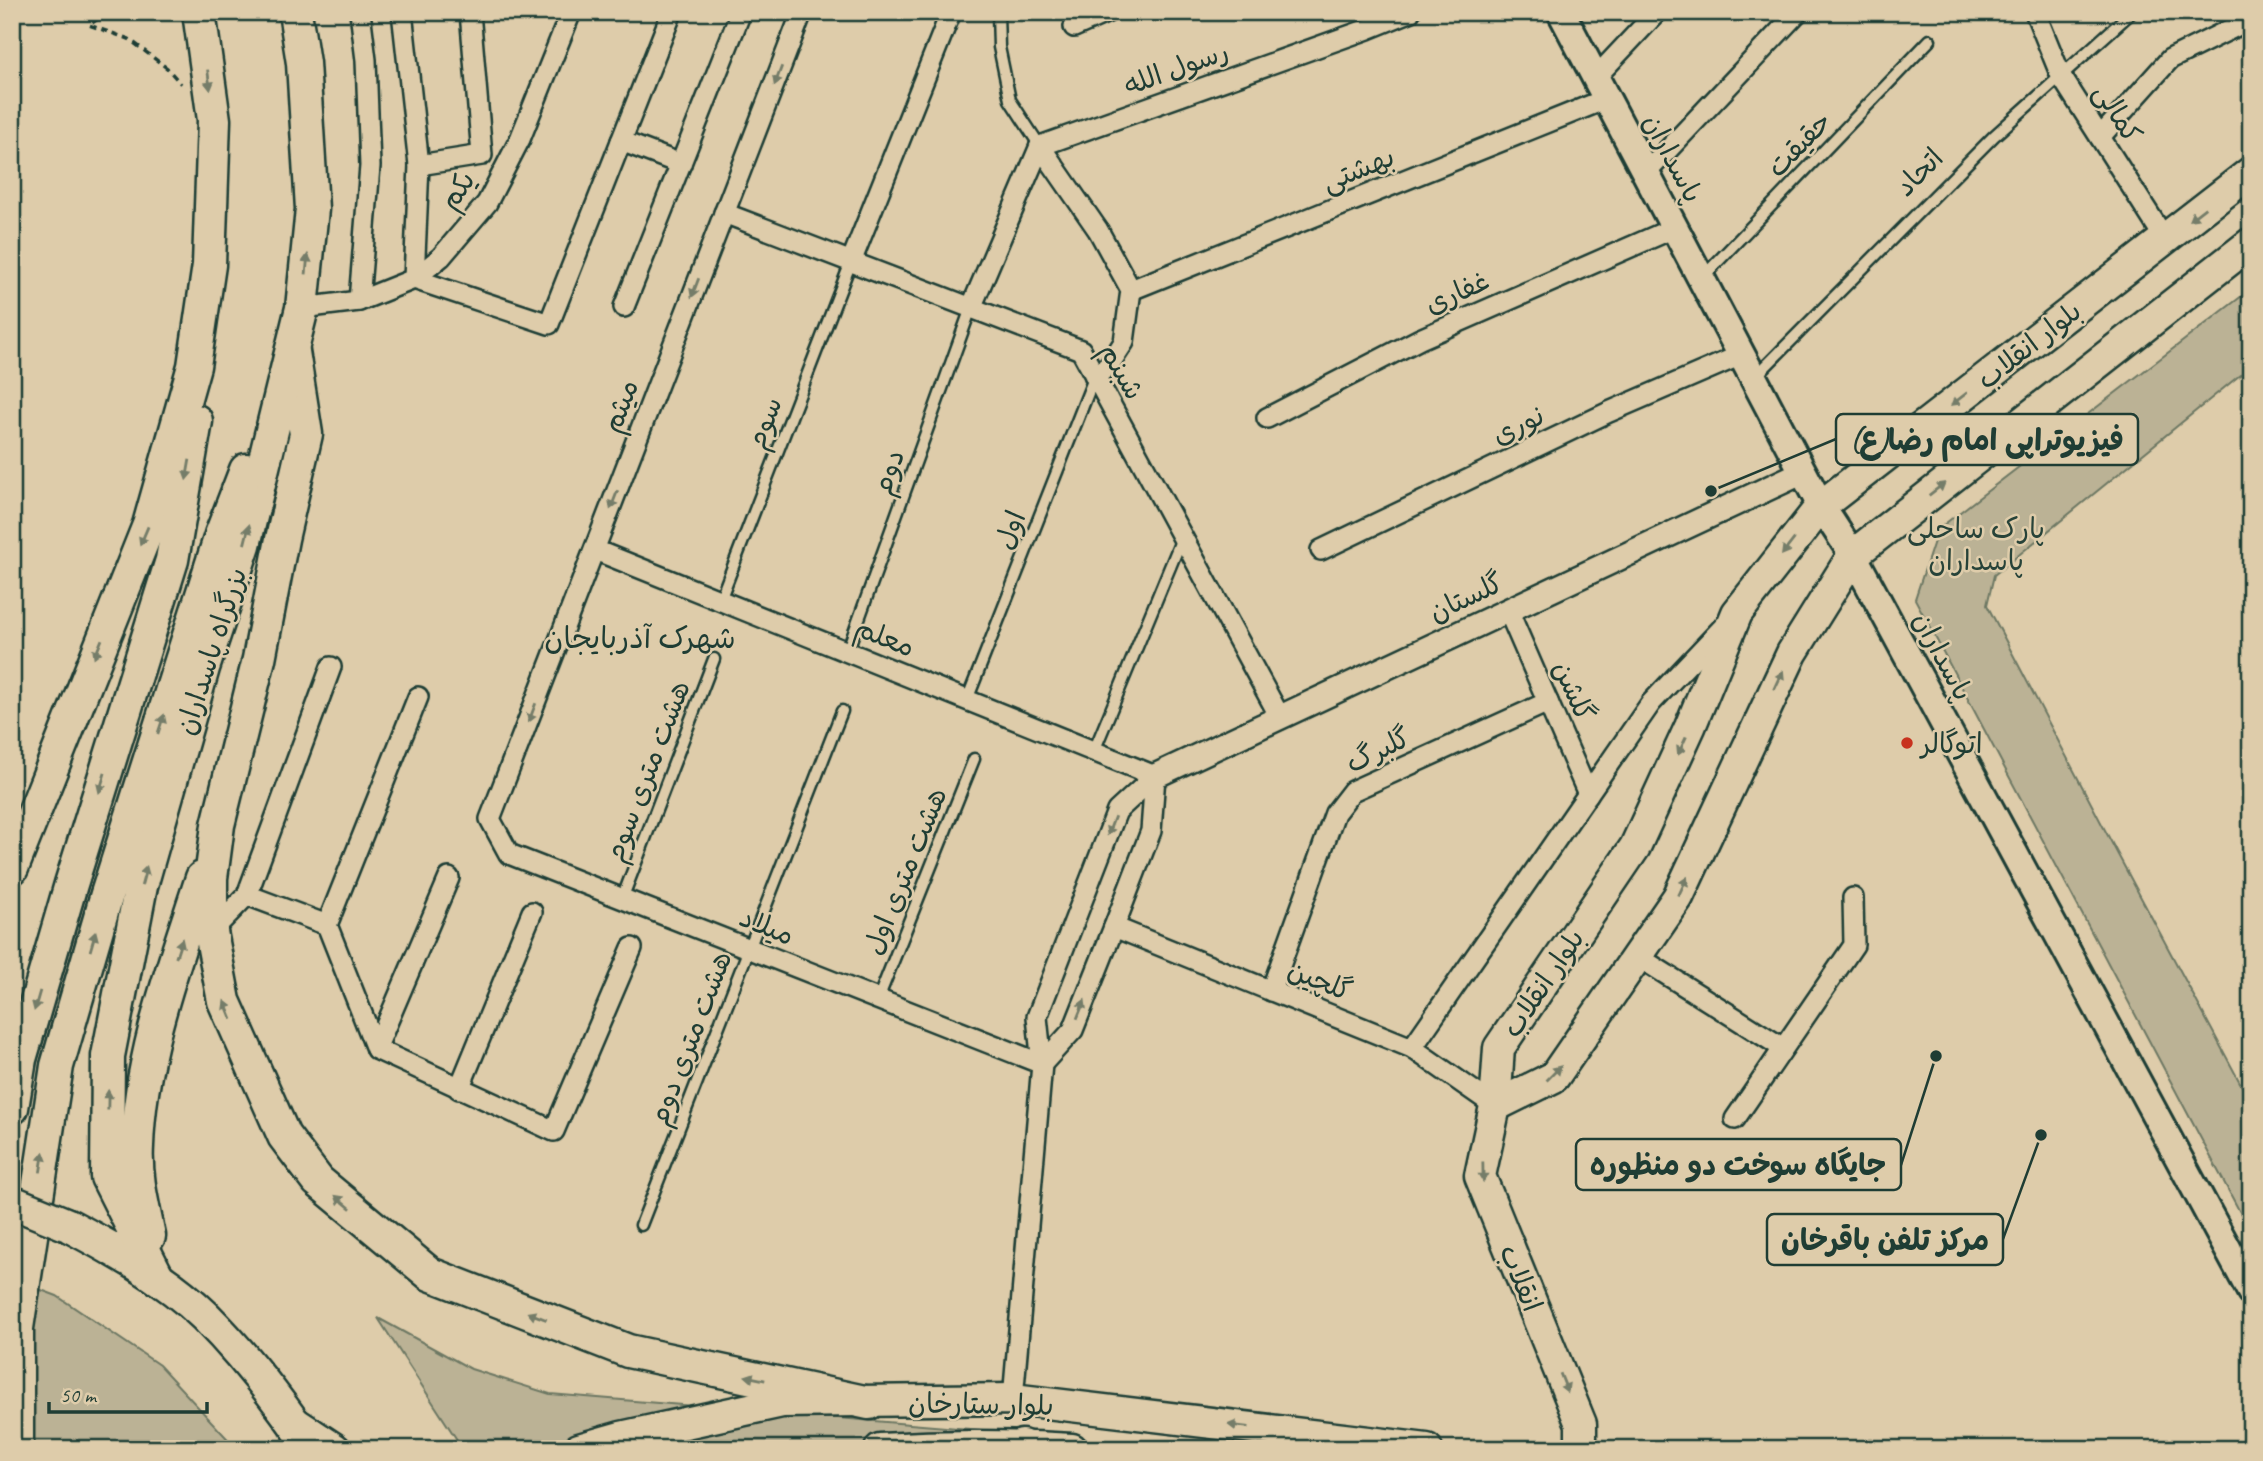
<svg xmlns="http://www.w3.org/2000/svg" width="2263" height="1461" viewBox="0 0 2263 1461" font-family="Caveat,'Playpen Sans Arabic',sans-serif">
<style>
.green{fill:#bbb295;stroke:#6d7864;stroke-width:2}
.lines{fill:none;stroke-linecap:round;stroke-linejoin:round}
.service-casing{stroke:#1f3d34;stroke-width:15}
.minor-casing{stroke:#1f3d34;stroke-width:24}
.tertiary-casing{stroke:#1f3d34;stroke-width:28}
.secondary-casing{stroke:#1f3d34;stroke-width:32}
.primary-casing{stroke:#1f3d34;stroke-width:35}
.trunk-casing{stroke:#1f3d34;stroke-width:37}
.path{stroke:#1f3d34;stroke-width:3.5;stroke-dasharray:7 5;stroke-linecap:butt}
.service{stroke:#deccaa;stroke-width:10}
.minor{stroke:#deccaa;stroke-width:19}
.tertiary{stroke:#deccaa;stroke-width:23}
.secondary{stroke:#deccaa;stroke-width:26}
.primary{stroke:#deccaa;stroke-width:30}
.trunk{stroke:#deccaa;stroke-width:32}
.trunk-bridge-casing{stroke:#1f3d34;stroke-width:37;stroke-linecap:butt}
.trunk-bridge{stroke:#deccaa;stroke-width:32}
.oneway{fill:#757d69}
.poi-dot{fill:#c8321e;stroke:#deccaa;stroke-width:2.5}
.labels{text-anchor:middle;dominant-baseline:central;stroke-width:5;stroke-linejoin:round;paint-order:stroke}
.street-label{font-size:28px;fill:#1f3d34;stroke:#deccaa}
.park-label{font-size:28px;fill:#274339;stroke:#deccaa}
.poi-label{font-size:28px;fill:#1f3d34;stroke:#deccaa;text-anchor:start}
.neighbourhood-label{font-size:30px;fill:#1f3d34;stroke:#deccaa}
.leader{fill:none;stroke:#1f3d34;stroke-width:2.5}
.callout-dot{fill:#1f3d34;stroke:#deccaa;stroke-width:2.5}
.callout{fill:#deccaa;stroke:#1f3d34;stroke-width:2.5}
.callout-label{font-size:30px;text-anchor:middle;font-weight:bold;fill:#1f3d34}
</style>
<rect width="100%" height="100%" fill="#deccaa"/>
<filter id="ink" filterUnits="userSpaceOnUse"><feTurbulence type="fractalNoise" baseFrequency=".0143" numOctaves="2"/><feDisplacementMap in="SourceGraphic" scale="14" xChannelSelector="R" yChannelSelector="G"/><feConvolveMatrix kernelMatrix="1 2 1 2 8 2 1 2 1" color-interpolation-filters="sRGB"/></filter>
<g filter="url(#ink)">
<g class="green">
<path d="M2251,289V366L1994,575L1987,605L2116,851L2251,1103V1233L1915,599L1938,529Z"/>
<path d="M12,1279L57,1296L159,1365L237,1449H12Z"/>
<path d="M378,1318L471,1369L550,1394L1006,1432L904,1449H463Z"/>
</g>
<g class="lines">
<g class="service-casing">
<g id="service">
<path d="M998,12L999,47L1010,100L1040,146"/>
<path d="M1703,277L1930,40"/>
<path d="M1756,376L1994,136L2132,12"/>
<path d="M720,600L851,262"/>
<path d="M847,652L971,308"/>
<path d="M967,700L1094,378"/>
<path d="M1094,751L1182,538"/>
<path d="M622,899L714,659"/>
<path d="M878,999L974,759"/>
<path d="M641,1225L842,711"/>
</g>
</g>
<g class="minor-casing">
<g id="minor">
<path d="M402,12L419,165L414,279L549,324L672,12"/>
<path d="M802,12L490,819L509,854L1042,1064"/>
<path d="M2035,12L2061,76L2165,239"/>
<path d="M1074,27L1108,12"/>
<path d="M1595,78L1657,12"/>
<path d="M2100,137L2170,59L2251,19"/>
<path d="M621,141L681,164"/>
<path d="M1040,146L1368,29L1410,12"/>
<path d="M1040,146L1098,230L1131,290L1124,342L1109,365L1095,377"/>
<path d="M419,165L482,155L470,12"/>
<path d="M1645,174L1798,12"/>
<path d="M724,213L1081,350L1280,717"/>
<path d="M851,262L951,12"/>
<path d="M1131,290L1606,99"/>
<path d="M359,301L370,166L366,60L360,12"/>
<path d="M624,307L741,12"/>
<path d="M302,308L359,301L414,279L441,257L487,203L520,139L571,12"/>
<path d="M971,308L1040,146"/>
<path d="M1267,418L1420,339L1674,228"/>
<path d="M595,550L1155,776"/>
<path d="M1321,550L1609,412L1741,355"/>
<path d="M1508,610L1588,794"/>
<path d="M247,895L331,667"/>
<path d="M327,925L418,697"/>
<path d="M1114,927L1412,1048L1495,1106"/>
<path d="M211,932L247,895L327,925L376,1049L554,1131L632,948"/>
<path d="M1637,956L1783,1048"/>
<path d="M1271,991L1335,813L1352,791L1548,702"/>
<path d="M1412,1048L1651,703L1725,625"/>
<path d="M376,1049L449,878"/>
<path d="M1042,1064L1073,1030L1114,927L1151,831L1155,776"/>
<path d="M459,1089L532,912"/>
<path d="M1735,1119L1854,945L1853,898"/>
<path d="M1013,1399L1042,1064L1037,1017L1117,811L1155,776"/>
</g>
</g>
<g class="tertiary-casing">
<path id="tertiary" d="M1155,776L1803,472"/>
</g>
<g class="secondary-casing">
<path id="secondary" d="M1561,12L1803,472L1821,506L1853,555L2251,1292"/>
</g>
<g class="primary-casing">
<g id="primary">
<path d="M1495,1106L1554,1077L1678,897L1792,653L1853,555L2251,243"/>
<path d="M294,1422L335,1449"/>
<path d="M579,1449L621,1437L782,1402L1013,1399L1427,1449"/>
<path d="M880,1449C944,1445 1008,1445 1072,1449"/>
<path d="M1581,1449V1424L1480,1176L1495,1106L1499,1048L1635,847L1690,727L1737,613L1821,506L2251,172"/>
</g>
</g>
<g class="trunk-casing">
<g id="trunk">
<path d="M293,352L306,434L282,539L259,659L218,825L211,878V932L224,1001L284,1136L318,1181L430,1274L628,1351L869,1403"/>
<path d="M12,868L149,525L194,366L209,265L214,120L199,12"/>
<path d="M12,1108L20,1059L71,884L172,560L196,421"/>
<path d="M68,1225C115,1250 166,1278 205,1316C245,1356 280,1402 312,1449"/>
<path d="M149,1236C143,1206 135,1177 137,1146C140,1054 174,965 202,878"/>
<path d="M158,1278L107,1177L108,1056L141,886L203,668L244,545L302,308L312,209L303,63L295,12"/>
<path d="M17,1449V1328L57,1066L107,894L221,535L246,470"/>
<path d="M1016,1449L1022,1446"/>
</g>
</g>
<path class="path" d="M108,12L89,25L129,39L167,68L181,84"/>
<use href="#service" class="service"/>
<use href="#minor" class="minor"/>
<use href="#tertiary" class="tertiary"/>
<use href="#secondary" class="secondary"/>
<use href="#primary" class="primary"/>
<use href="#trunk" class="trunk"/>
<g class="trunk-bridge-casing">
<path id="trunk-bridge" d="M12,1202L68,1225"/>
</g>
<use href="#trunk-bridge" class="trunk-bridge"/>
</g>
<defs><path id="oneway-solid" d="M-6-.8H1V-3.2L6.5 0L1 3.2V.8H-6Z" transform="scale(1.75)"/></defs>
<g class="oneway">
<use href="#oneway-solid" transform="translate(778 76) rotate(111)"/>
<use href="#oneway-solid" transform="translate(209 80) rotate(82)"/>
<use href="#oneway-solid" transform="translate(2197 214) rotate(142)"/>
<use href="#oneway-solid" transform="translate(307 264) rotate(-85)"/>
<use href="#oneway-solid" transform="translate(695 288) rotate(111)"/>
<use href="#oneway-solid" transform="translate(1959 399) rotate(142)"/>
<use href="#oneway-solid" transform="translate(188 470) rotate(100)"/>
<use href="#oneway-solid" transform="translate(1937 489) rotate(-38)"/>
<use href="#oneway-solid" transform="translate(614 500) rotate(111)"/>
<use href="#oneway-solid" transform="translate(247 534) rotate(-76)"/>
<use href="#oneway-solid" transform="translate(144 536) rotate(113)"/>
<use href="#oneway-solid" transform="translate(1788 547) rotate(128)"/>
<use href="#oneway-solid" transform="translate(98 649) rotate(112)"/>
<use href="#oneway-solid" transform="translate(1779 680) rotate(-65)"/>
<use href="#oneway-solid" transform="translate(532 713) rotate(111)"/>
<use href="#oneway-solid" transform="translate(161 724) rotate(-72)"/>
<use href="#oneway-solid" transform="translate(1682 746) rotate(115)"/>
<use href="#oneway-solid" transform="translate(102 783) rotate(107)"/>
<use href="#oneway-solid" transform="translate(1111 826) rotate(111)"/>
<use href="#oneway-solid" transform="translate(144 876) rotate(-75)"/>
<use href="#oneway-solid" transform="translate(1683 886) rotate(-65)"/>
<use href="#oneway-solid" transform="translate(93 941) rotate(-74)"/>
<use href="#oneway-solid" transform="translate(179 948) rotate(-72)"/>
<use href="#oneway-solid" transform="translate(37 1001) rotate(106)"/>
<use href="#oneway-solid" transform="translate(1081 1009) rotate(-68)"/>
<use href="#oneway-solid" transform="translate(228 1010) rotate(-112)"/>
<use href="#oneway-solid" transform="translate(1554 1073) rotate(-45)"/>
<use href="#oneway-solid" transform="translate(108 1100) rotate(-89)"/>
<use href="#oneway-solid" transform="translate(42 1162) rotate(-81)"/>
<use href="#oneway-solid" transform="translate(1483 1172) rotate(89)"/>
<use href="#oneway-solid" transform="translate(343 1202) rotate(-140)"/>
<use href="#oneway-solid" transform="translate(537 1316) rotate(-159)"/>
<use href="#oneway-solid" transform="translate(755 1378) rotate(-168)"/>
<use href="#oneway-solid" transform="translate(1564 1383) rotate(68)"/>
<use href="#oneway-solid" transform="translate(1238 1426) rotate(-173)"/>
</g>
</g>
<circle class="poi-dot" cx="1907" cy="743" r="7"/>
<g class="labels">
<g class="street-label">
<text transform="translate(1176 68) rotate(-20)">رسول الله</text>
<text transform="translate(2118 113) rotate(58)">کمالی</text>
<text transform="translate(1799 144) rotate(-46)">حقیقت</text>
<text transform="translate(1673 158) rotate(62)">پاسداران</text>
<text transform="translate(1358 169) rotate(-22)">بهشتی</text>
<text transform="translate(1919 172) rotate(-45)">اتحاد</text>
<text transform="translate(457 190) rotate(-55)">یکم</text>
<text transform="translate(1457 292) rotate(-24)">غفاری</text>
<text transform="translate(2029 345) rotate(-38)">بلوار انقلاب</text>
<text transform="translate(1122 371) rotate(60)">شبنم</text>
<text transform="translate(620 406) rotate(-69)">میثم</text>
<text transform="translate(764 423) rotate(-69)">سوم</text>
<text transform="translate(1518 425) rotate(-26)">نوری</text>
<text transform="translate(888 472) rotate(-70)">دوم</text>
<text transform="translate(1010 530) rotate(-68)">اول</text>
<text transform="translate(1466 597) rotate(-25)">گلستان</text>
<text transform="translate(885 637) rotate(22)">معلم</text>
<text transform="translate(211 651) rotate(-72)">بزرگراه پاسداران</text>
<text transform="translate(1943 656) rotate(62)">پاسداران</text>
<text transform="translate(1574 691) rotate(66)">گلشن</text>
<text transform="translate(1378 750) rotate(-26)">گلبرگ</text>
<text transform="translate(647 771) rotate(-69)">هشت متری سوم</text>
<text transform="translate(905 871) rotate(-68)">هشت متری اول</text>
<text transform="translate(767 926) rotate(22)">میلاد</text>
<text transform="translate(1320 980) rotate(22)">گلچین</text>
<text transform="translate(1543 983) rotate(-56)">بلوار انقلاب</text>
<text transform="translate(690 1038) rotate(-69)">هشت متری دوم</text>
<text transform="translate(1521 1278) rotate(68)">انقلاب</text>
<text transform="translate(981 1404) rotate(1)">بلوار ستارخان</text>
</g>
<g class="park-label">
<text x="1976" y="528">پارک ساحلی<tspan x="1976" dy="32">پاسداران</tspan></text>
</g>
<g class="poi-label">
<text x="1921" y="743">اتوگالر</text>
</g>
<g class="neighbourhood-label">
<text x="640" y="638">شهرک آذربایجان</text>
</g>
</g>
<path class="leader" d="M1711 491L1836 439M1936 1056L1901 1165M2041 1135L2003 1239"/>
<g class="callout-dot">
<circle cx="1711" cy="491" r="7"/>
<circle cx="1936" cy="1056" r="7"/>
<circle cx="2041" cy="1135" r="7"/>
</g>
<g class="callout">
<rect x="1836" y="414" width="302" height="51" rx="7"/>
<rect x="1576" y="1139" width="325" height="51" rx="7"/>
<rect x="1767" y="1214" width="236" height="51" rx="7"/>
</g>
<g class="callout-label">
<text x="1987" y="450">فیزیوتراپی امام رضا(ع)</text>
<text x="1738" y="1175">جایگاه سوخت دو منظوره</text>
<text x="1885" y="1250">مرکز تلفن باقرخان</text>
</g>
<rect width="2263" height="1461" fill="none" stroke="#deccaa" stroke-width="42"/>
<rect x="21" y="21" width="2221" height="1419" fill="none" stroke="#1f3d34" stroke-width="2.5" filter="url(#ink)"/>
<path d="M49 1402v10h158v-10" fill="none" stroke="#1f3d34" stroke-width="3.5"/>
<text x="60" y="1402" font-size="21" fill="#1f3d34" stroke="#deccaa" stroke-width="5" paint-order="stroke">50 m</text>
</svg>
